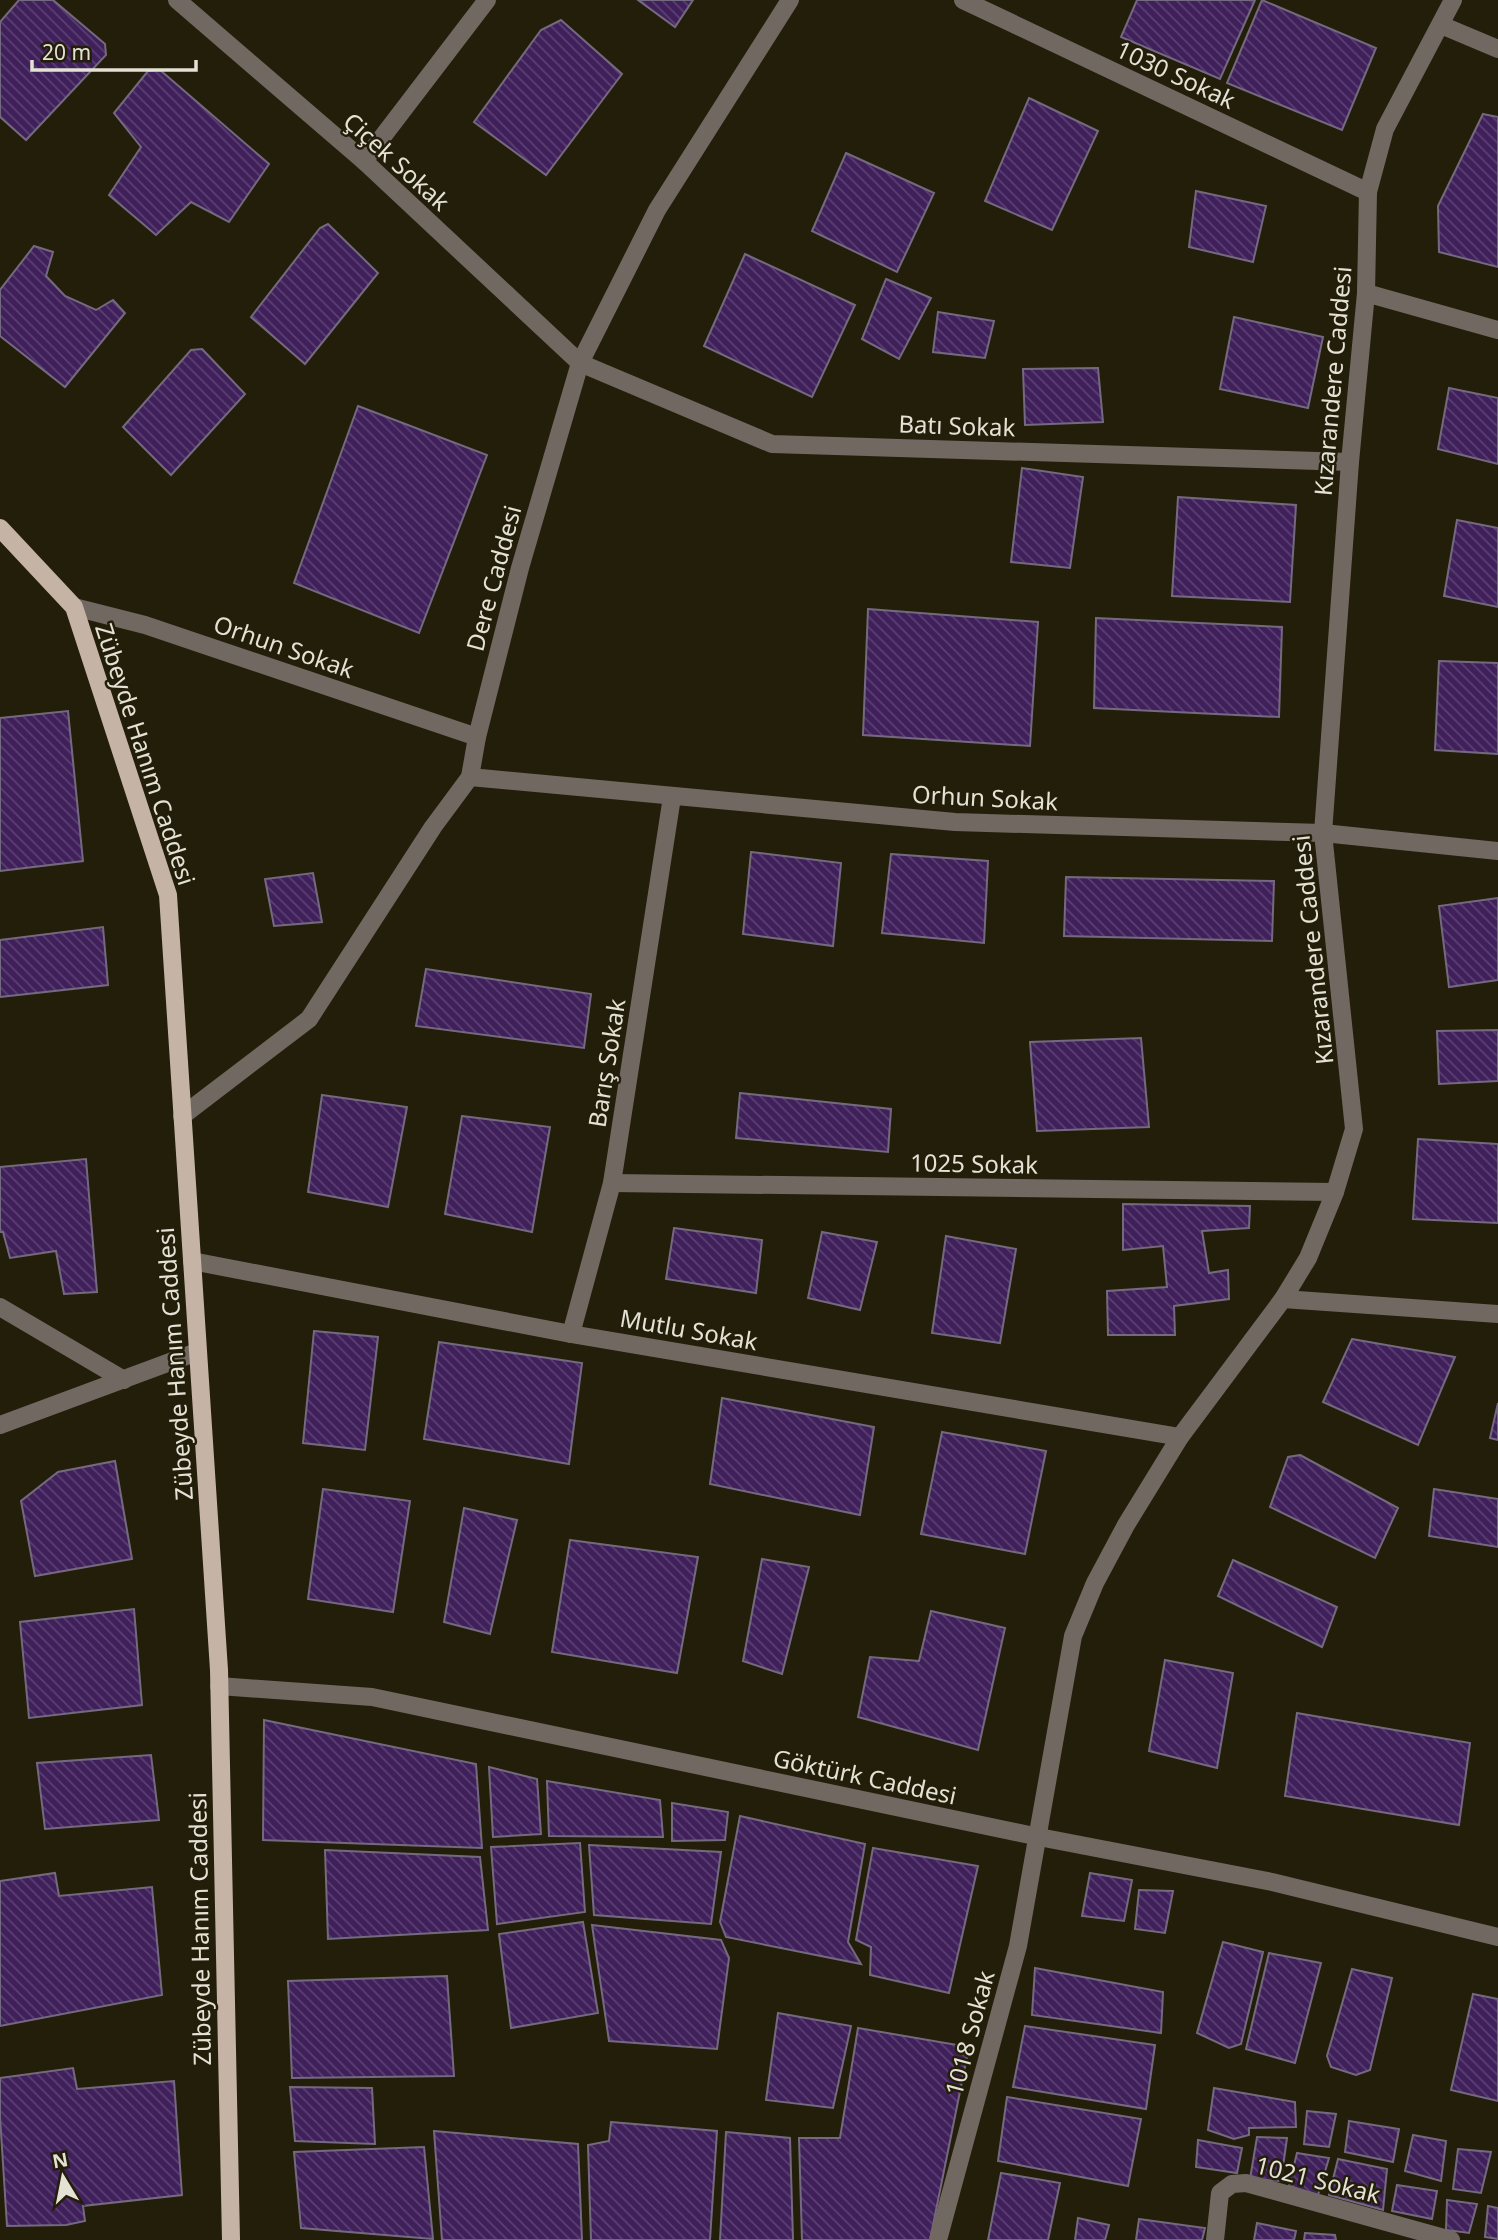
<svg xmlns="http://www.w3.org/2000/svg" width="1498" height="2240" viewBox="0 0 1498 2240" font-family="'Noto Sans',sans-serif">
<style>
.building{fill:url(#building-back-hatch);stroke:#746a7f;stroke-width:2}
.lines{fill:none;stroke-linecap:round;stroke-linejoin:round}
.minor{stroke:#716861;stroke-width:18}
.major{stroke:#c5b3a5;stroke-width:18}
.labels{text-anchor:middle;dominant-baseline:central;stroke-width:5;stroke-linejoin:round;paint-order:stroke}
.street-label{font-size:24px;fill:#e4e1d5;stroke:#231e0a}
</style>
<defs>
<pattern id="building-back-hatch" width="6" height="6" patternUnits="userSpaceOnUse" patternTransform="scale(1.75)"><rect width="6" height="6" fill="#40205b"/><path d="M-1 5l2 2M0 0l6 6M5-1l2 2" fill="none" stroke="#5b4072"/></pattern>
</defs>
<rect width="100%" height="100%" fill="#231e0a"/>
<g class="building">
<path d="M19,0H53L105,44L106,55L26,140L0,117V22Z"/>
<path d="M638,0H693L675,27Z"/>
<path d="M1137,0H1255L1220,79L1121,37Z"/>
<path d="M1262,0L1376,48L1342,130L1227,83Z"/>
<path d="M561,20L622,74L546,175L474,122L541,30Z"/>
<path d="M160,70L269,164L229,222L191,202L156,235L109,195L141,147L114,113L148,71Z"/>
<path d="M1029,98L1098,131L1052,230L985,201Z"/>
<path d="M1483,114L1498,117V267L1439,252L1438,206Z"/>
<path d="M846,153L934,193L897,272L812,231Z"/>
<path d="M1196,191L1266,206L1253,262L1189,247Z"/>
<path d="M328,224L378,273L305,364L251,317L320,228Z"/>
<path d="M34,246L53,252L46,276L65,296L96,310L113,300L125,313L65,387L0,336V290Z"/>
<path d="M745,254L855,305L812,397L704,346Z"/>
<path d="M886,279L931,298L899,359L862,339Z"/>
<path d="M938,312L994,321L985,358L933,352Z"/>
<path d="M1234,317L1323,337L1308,408L1220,389Z"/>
<path d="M202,349L245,394L171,475L123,427L191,350Z"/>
<path d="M1098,368L1103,422L1025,425L1023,369Z"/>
<path d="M1449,388L1498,398V464L1438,449Z"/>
<path d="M358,406L487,455L419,633L294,583Z"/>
<path d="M1022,468L1083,477L1070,568L1011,562Z"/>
<path d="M1178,497L1296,505L1290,602L1172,596Z"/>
<path d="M1457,520L1498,528V607L1444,596Z"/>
<path d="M868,609L1038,622L1030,746L863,735Z"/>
<path d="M1096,618L1282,627L1279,717L1094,708Z"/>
<path d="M1439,661L1498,663V754L1435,750Z"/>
<path d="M68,711L83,861L0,871V718Z"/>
<path d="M751,852L841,863L833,946L743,934Z"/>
<path d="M891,854L988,861L984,943L882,933Z"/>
<path d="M313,873L322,922L274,926L265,879Z"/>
<path d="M1066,877L1274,881L1272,941L1064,936Z"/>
<path d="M1498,898V980L1449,987L1439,906Z"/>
<path d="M103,927L108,985L0,997V940Z"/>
<path d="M426,969L591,994L584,1048L416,1026Z"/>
<path d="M1498,1030V1081L1439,1084L1437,1031Z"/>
<path d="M1141,1038L1149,1127L1037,1131L1030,1042Z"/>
<path d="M740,1093L891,1109L888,1152L736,1138Z"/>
<path d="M322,1095L407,1107L388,1207L308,1192Z"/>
<path d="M462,1116L550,1127L532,1232L445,1214Z"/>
<path d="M1418,1139L1498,1144V1223L1413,1219Z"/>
<path d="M86,1159L97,1292L64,1294L56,1251L10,1258L3,1232H0V1167Z"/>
<path d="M1123,1204L1250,1206L1249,1228L1202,1231L1209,1273L1228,1270L1229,1299L1174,1306L1175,1335H1108L1107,1291L1167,1287L1163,1246L1123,1250Z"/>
<path d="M674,1228L762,1240L756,1293L666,1279Z"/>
<path d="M822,1232L877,1242L860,1310L808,1298Z"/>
<path d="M946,1236L1016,1249L1000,1343L932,1333Z"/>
<path d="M314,1331L378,1337L365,1450L303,1443Z"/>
<path d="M1352,1339L1455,1357L1418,1445L1323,1402Z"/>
<path d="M439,1342L582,1363L569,1464L424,1439Z"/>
<path d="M722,1398L874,1427L860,1515L710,1484Z"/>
<path d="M1498,1403V1440L1490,1438Z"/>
<path d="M942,1432L1046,1451L1025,1554L921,1534Z"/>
<path d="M1300,1455L1398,1508L1375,1558L1270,1507L1288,1457Z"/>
<path d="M115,1461L132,1559L35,1576L21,1501L58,1472Z"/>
<path d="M323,1489L410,1501L393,1612L308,1599Z"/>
<path d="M1434,1489L1498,1499V1547L1429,1536Z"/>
<path d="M464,1508L517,1520L490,1634L444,1622Z"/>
<path d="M570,1540L698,1557L677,1673L552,1652Z"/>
<path d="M762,1559L809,1567L782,1674L743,1661Z"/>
<path d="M1233,1560L1337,1607L1322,1647L1218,1596Z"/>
<path d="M134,1609L142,1705L29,1718L20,1622Z"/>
<path d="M931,1611L1005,1628L978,1750L858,1717L870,1657L919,1661Z"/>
<path d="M1165,1660L1233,1673L1217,1768L1149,1751Z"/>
<path d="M1297,1713L1470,1743L1459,1825L1285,1796Z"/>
<path d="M264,1720L476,1764L482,1848L263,1840Z"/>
<path d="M151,1755L159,1820L45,1829L37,1763Z"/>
<path d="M489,1767L537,1779L541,1834L493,1837Z"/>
<path d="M547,1781L660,1800L663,1837L549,1836Z"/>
<path d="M672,1803L728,1812L725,1840L672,1841Z"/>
<path d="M740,1816L865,1844L848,1942L861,1964L726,1937L720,1922Z"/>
<path d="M580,1843L585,1912L497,1924L491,1847Z"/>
<path d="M589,1845L721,1852L711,1924L594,1915Z"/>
<path d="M873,1848L978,1866L949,1993L870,1975L871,1947L856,1940Z"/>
<path d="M325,1850L480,1857L488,1930L328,1939Z"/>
<path d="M55,1873L59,1896L152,1887L162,1995L0,2026V1881Z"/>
<path d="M1090,1873L1132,1880L1124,1921L1082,1916Z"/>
<path d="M1139,1890L1173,1891L1165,1933L1135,1929Z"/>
<path d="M583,1922L598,2013L511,2028L499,1934Z"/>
<path d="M592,1925L721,1940L729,1958L717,2049L609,2041Z"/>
<path d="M1223,1942L1263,1952L1241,2044L1229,2048L1197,2033Z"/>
<path d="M1269,1953L1321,1963L1295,2063L1246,2049Z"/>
<path d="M1035,1968L1163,1992L1161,2033L1032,2015Z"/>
<path d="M1352,1969L1392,1978L1370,2070L1356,2075L1331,2067L1327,2056Z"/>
<path d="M447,1976L454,2076L292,2078L288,1981Z"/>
<path d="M1473,1994L1498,1999V2101L1451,2090Z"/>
<path d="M778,2013L851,2026L833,2108L766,2100Z"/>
<path d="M1025,2026L1155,2045L1146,2109L1013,2087Z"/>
<path d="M858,2028L969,2047L930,2240H802L799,2138H840Z"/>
<path d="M73,2068L77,2089L174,2081L182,2195L83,2206L85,2221L66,2225L7,2226L0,2117V2078Z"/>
<path d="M290,2087L372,2088L375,2144L295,2141Z"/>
<path d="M1214,2088L1295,2102L1296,2127L1249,2128V2135L1234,2139L1208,2130Z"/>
<path d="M1007,2097L1141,2119L1128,2186L998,2161Z"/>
<path d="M1307,2111L1336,2114L1329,2147L1304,2144Z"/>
<path d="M1349,2121L1399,2129L1393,2162L1345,2152Z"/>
<path d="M611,2122L717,2131L710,2240H591L588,2145L609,2141Z"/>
<path d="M434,2131L578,2144L582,2240H442Z"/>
<path d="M726,2132L790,2138L793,2240H720Z"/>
<path d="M1413,2135L1446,2141L1441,2181L1405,2171Z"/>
<path d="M1257,2137L1287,2138L1281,2181L1250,2179Z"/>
<path d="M1198,2140L1242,2148L1237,2173L1196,2167Z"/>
<path d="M424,2147L433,2239L301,2228L294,2152Z"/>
<path d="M1458,2149L1491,2152L1481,2193L1453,2189Z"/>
<path d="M1297,2153L1329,2158L1318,2195L1289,2186Z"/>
<path d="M1338,2159L1387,2169L1383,2210L1329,2195Z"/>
<path d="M1001,2173L1060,2183L1048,2240H988Z"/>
<path d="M1397,2185L1437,2191L1432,2219L1392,2211Z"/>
<path d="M1447,2200L1477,2204L1469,2233L1446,2230Z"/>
<path d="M1488,2206L1498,2208V2239L1485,2237Z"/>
<path d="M1078,2218L1109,2225L1105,2240H1075Z"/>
<path d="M1139,2219L1205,2228L1202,2240H1136Z"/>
<path d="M1257,2223L1296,2231L1294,2240H1254Z"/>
<path d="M1305,2233L1335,2235L1336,2240H1304Z"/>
</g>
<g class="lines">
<g class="minor">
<path d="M177,0L364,161L580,363L772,444L1350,462"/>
<path d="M963,0L1368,192"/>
<path d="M1441,25L1498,49"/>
<path d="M364,161L487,0"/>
<path d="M1366,293L1498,330"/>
<path d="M74,607L145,625L477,737"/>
<path d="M470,777L955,822L1323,833L1498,851"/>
<path d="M182,1116L309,1019L433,827L470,777L477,737L520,568L580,363L657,210L790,0"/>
<path d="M612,1183L1335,1192"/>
<path d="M192,1261L571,1334L1180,1437"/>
<path d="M1283,1299L1498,1314"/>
<path d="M0,1307L124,1380"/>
<path d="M571,1334L612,1183L672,797"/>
<path d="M0,1425L197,1352"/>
<path d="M219,1686L372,1697L1039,1837L1272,1882L1498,1937"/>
<path d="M938,2240L1018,1946L1073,1636L1095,1583L1126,1525L1180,1437L1283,1299L1308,1258L1335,1192L1354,1129L1323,833L1350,462L1366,293L1368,192L1385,129L1453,0"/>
<path d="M1215,2240L1220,2193L1232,2184L1246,2183L1451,2240"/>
</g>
<path class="major" d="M0,528L74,607L168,895L219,1670L231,2240"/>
</g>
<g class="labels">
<g class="street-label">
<text transform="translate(1176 74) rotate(25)">1030 Sokak</text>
<text transform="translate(397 161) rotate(42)">Çiçek Sokak</text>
<text transform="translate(1332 381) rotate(-85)">Kızarandere Caddesi</text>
<text transform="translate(957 425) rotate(2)">Batı Sokak</text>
<text transform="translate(493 578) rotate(-75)">Dere Caddesi</text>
<text transform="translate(284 646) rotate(19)">Orhun Sokak</text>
<text transform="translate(146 754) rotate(72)">Zübeyde Hanım Caddesi</text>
<text transform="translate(985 797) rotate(3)">Orhun Sokak</text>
<text transform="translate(1312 950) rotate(-96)">Kızarandere Caddesi</text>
<text transform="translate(606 1063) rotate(-81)">Barış Sokak</text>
<text transform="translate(974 1163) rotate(1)">1025 Sokak</text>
<text transform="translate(689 1329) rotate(10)">Mutlu Sokak</text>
<text transform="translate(174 1364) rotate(-94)">Zübeyde Hanım Caddesi</text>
<text transform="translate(865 1776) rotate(12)">Göktürk Caddesi</text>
<text transform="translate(199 1929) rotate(-91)">Zübeyde Hanım Caddesi</text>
<text transform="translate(969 2033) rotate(-75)">1018 Sokak</text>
<text transform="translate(1318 2179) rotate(14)">1021 Sokak</text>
</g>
</g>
<g transform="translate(63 2177) rotate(350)" stroke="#231e0a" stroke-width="5" paint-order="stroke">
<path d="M0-5L12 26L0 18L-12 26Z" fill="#e4e1d5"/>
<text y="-10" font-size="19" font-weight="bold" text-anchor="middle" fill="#e4e1d5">N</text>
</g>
<path d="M32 60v10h164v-10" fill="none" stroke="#e4e1d5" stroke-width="3.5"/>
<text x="42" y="60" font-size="21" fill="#e4e1d5" stroke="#231e0a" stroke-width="5" paint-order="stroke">20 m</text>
</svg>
